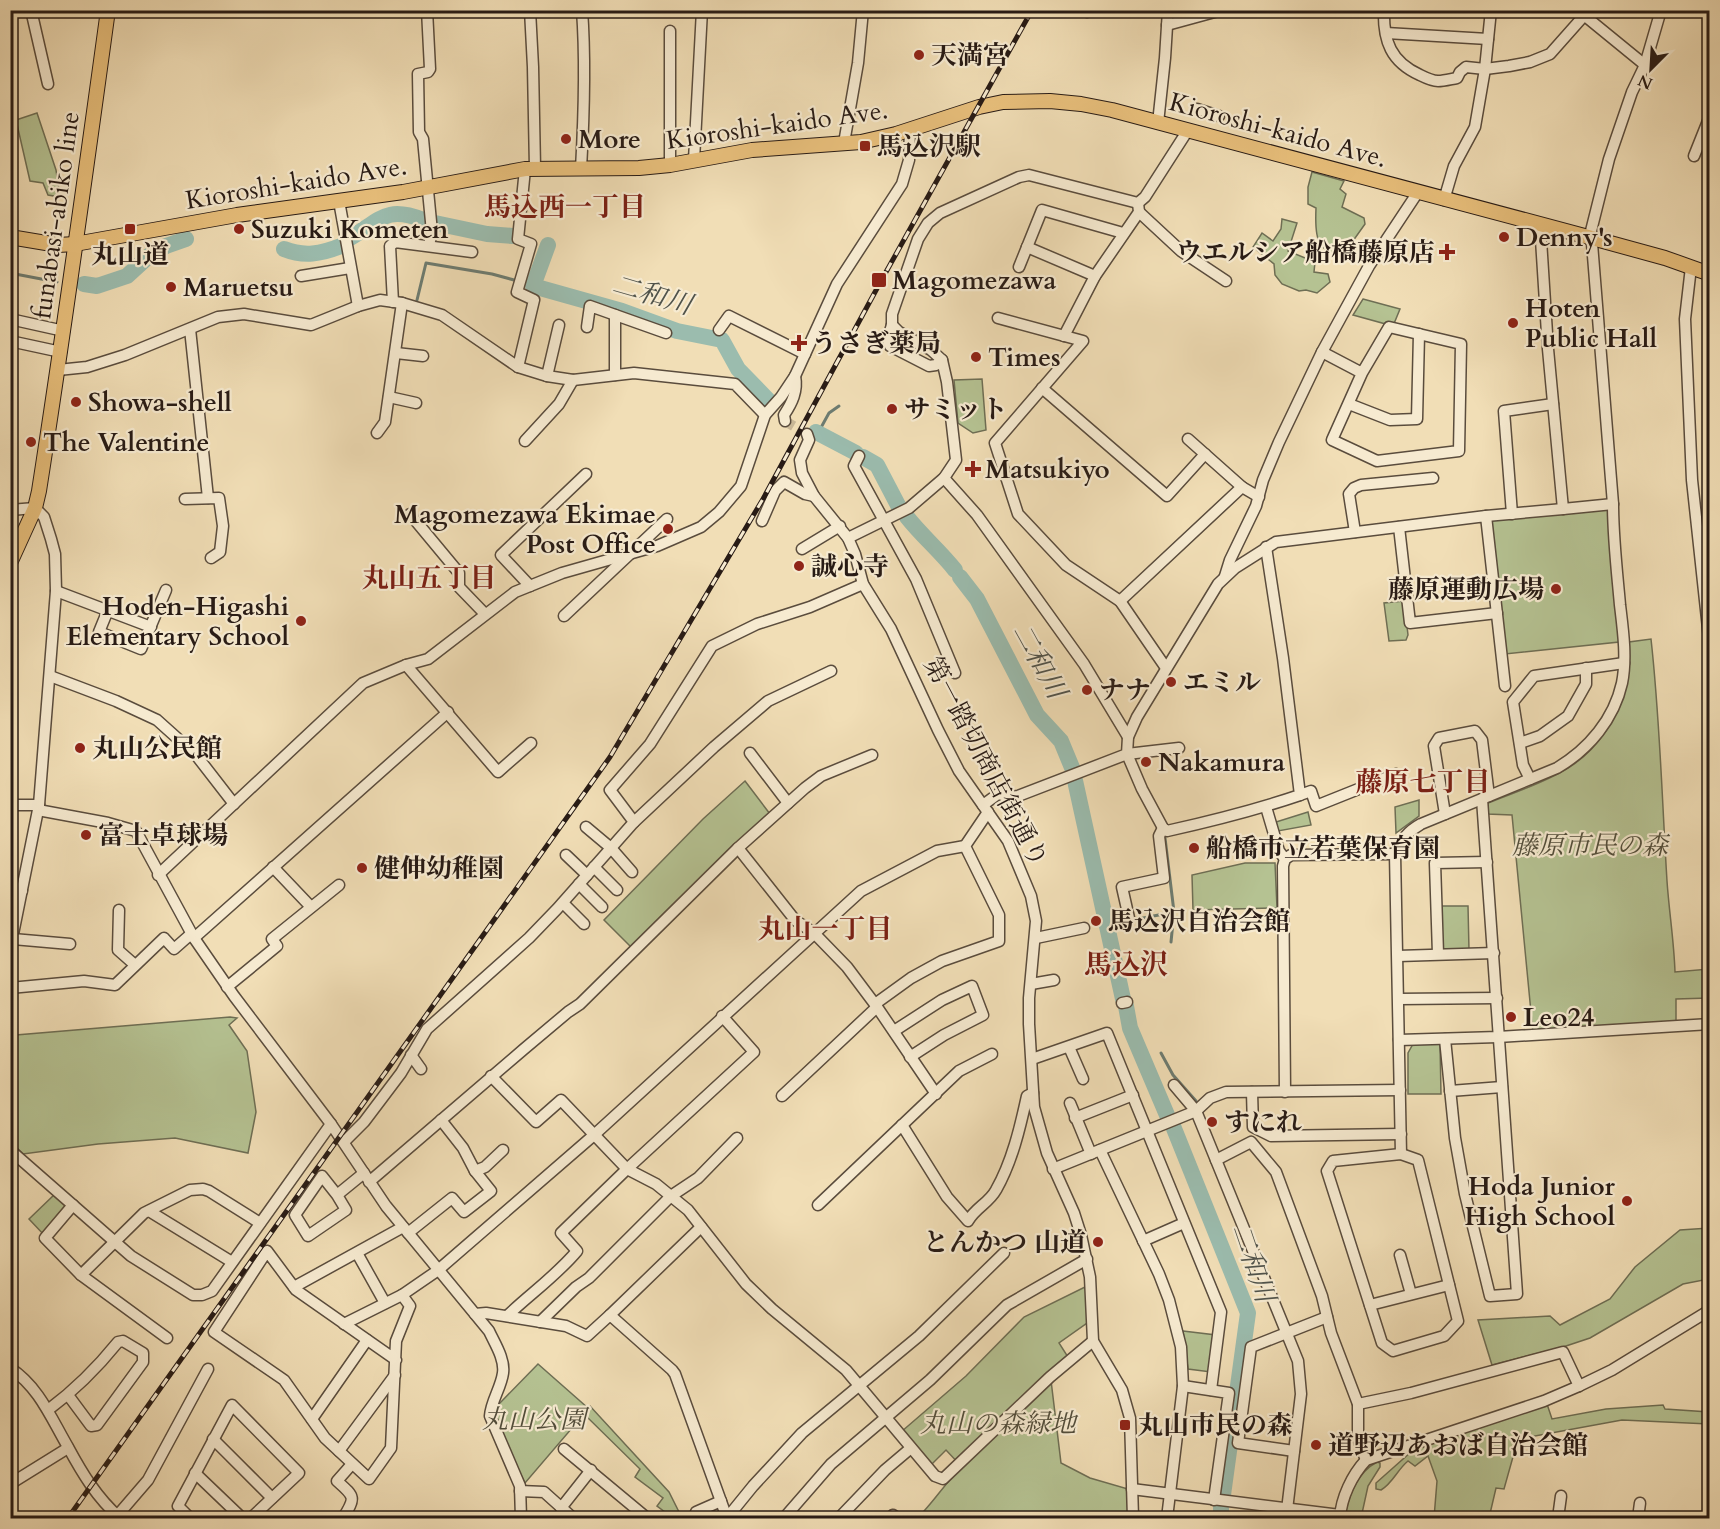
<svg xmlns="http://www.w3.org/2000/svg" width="1720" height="1529" viewBox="0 0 1720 1529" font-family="Cardo,'Noto Serif JP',serif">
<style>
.green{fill:#b5c292;stroke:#6e6e54;stroke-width:1.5}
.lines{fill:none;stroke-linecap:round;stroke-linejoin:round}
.stream{stroke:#6d7c71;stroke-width:3}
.river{stroke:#9bbcae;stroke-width:16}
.minor-tunnel{stroke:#c9b796;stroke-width:10;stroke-dasharray:10 5;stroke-linecap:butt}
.minor-casing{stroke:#5a4c3d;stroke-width:13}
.major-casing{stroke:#281b15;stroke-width:16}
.minor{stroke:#f6ead0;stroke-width:10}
.major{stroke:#e8bf7b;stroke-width:14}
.rail-casing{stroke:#281b15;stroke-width:5}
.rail{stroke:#f6ead0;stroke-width:3;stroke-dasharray:9;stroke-linecap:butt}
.poi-dot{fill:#8f2418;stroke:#f6ead0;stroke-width:2}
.labels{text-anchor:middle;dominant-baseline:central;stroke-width:4.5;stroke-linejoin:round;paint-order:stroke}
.poi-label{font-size:26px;font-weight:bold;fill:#281b15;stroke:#f6ead0;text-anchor:start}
.street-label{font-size:26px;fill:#281b15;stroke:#f6ead0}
.park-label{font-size:26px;font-style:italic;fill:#524d3a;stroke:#f6ead0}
.neighbourhood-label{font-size:27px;font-weight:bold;fill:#7a1f14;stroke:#f6ead0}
.water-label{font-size:27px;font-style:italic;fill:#50534b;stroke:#f6ead0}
.quarter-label{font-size:28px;font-weight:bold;fill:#7a1f14;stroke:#f6ead0}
</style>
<rect width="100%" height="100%" fill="#f1deb6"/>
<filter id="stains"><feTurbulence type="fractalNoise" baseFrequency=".00333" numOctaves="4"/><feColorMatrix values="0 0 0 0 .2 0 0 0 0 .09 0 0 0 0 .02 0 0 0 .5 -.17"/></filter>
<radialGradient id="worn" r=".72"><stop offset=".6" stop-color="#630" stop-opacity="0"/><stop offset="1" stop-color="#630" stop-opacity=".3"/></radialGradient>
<g class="green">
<path d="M37,113L56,170L60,197L48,195L43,183L30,181L16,120Z"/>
<path d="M1312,172L1344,181L1340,189L1346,194L1342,207L1364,218L1365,224L1343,255C1314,253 1315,231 1316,208L1308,204V187Z"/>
<path d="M1282,219L1297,223L1288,251L1315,262L1314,272L1328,274L1330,282L1317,293L1306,290L1299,291L1282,284L1275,275L1274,264L1253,247L1262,233L1273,241L1281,229Z"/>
<path d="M1363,299L1400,309L1393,326L1353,315Z"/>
<path d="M982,379L986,430L973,433L958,423L954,380Z"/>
<path d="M1609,508L1619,642L1505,654L1489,519Z"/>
<path d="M1404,601L1408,635L1406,640L1389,641L1384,603Z"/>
<path d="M1651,639C1660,719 1662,800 1667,881C1669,911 1674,941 1675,972L1709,969V998L1676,999V1022L1533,1033L1512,815L1487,814L1486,808L1488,803C1515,792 1544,783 1568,768C1598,750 1619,716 1627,683C1630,669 1629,655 1629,642Z"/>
<path d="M745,781L770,814L632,948L604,920L703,819Z"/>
<path d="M1419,800V816L1396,833L1395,807Z"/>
<path d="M1308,812L1311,825L1278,831L1276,822Z"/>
<path d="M1245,863H1275L1277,908L1193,910L1192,875Z"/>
<path d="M1440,906H1468L1469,950L1444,951L1441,947Z"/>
<path d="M230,1017L237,1018L229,1025L247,1051L256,1112L248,1153L175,1138L98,1144L23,1154L11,1142L10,1048L16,1035Z"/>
<path d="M1413,1044H1440L1441,1094H1408V1053Z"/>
<path d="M55,1194L70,1206L44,1235L29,1219Z"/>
<path d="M1709,1228V1279L1683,1284L1590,1338L1563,1347L1492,1365L1478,1320L1550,1316L1560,1325L1610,1299L1635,1267L1680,1230Z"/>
<path d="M1087,1286V1323L1059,1343L1068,1357L1050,1372L1061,1463L1090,1478L1128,1489L1129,1518H930L924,1511C937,1497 947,1481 962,1467L946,1450L931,1465L901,1432L966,1376L1024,1317Z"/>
<path d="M1183,1331L1216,1335L1211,1372L1188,1369Z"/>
<path d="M538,1364L588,1408L590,1406L669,1492L682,1518H673L657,1506L663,1498L635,1477L640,1469L584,1414L525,1483C516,1464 493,1426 497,1406Z"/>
<path d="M1547,1404L1552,1419L1606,1409L1663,1405L1665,1409L1709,1412V1424L1622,1420L1518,1439L1504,1489L1496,1488L1489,1518H1434L1437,1481L1428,1456L1415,1466L1408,1461C1397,1470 1393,1483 1381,1490L1376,1489V1483L1420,1444Z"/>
<path d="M1377,1462L1380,1463V1467L1368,1486L1361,1518H1344C1349,1496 1356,1473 1377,1462Z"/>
</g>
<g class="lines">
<g class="stream">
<path d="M10,273L57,282"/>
<path d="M417,300L426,263L492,274L514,280"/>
<path d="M818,433L829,413L839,406"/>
<path d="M1133,920L1174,912L1165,838"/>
<path d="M1108,925L1126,921"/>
<path d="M1171,942L1174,912"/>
<path d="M1161,1053L1173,1075L1196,1101"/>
</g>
<g class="river">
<path d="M435,223L487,234L513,236"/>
<path d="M350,238C380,221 385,205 423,220"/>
<path d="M548,245L533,286L622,311L677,331L722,340L738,369L770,402"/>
<path d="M284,249C304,257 321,254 341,246"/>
<path d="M84,284L97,286L127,276L150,255L166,246L186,239"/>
<path d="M816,432L856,453"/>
<path d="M863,457L877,465L900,509"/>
<path d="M907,517C922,536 940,551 955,570"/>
<path d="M960,577L977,599L1037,715L1061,741L1073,770"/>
<path d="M1074,776L1123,999"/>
<path d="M1126,1006L1130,1028L1167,1115"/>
<path d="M1173,1126L1248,1313L1223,1495"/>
<path d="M1221,1518V1508"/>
</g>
<path class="minor-tunnel" d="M785,421L807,434"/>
<g class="minor-casing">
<g id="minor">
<path d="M31,10L48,84"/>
<path d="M427,10L430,69L428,72L418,74L419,132L423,139L432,232L429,245"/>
<path d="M530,10L533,67L535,168"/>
<path d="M1384,10C1383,41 1391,62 1420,75C1426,78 1432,81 1438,81C1444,81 1451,79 1457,78L1460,72L1466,67L1485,69L1509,66L1530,62L1550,54L1589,10"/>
<path d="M1087,12V10"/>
<path d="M1585,16L1645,65"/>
<path d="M1167,25L1222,10"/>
<path d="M1386,33L1488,39"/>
<path d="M1197,109L1219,116"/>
<path d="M1158,123L1165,58L1168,10"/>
<path d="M844,143L858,63L863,10"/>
<path d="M1694,156L1710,116"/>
<path d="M694,160L702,10"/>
<path d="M670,165V31"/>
<path d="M581,169C584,116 586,63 582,10"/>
<path d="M1444,200L1454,166L1475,127L1485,69L1491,10"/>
<path d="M339,201L358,306"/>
<path d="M1139,212L1181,251L1226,281"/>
<path d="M1540,224L1548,349L1563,509L1613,504"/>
<path d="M1027,247L1095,276"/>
<path d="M1019,267L1042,210L1123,233"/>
<path d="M1691,267L1685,319L1692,480L1710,647"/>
<path d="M301,276L350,268"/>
<path d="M393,302L390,246L395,242L472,252"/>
<path d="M615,315V375"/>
<path d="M998,318L1083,341L995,443L1018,514L1066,565L1120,601L1166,668"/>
<path d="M10,319L64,331"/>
<path d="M587,327L590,306L666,333"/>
<path d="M190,329L208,498"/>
<path d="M719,330L729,316L805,354"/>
<path d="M1064,336L1095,276L1139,212L1138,203"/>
<path d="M10,341L61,352"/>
<path d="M1322,352L1362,373L1332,440L1377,461L1459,451L1461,344L1389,327L1362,373"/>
<path d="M396,353L423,356"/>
<path d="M942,360L936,365L929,366L890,346C885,336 891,332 892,324C892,321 892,317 892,314L918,239L928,223L940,213L1019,177L1029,175L1138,203L1145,197L1188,130"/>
<path d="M518,367L534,300L517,292L531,244L518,239L525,169"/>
<path d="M58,370L87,367L125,355L218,317L244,314L311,325L358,306L380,300L402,303L442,315L518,367L547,376L573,380L634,373L735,384L765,415"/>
<path d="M547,376L559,325"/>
<path d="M1042,388L1167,496L1205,454"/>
<path d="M389,397L416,403"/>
<path d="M1349,404L1390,420L1417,419L1419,334"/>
<path d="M785,421L784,415C792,403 798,391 795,376"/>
<path d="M377,433L385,422L402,303"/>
<path d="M807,434L809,440L800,460L802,473L814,496L848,538L855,554L863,584L891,629L938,730L959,771L1008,841L1031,896L1036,921L1029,998V1024L1034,1107L1047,1153L1074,1213L1081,1235L1090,1277L1093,1341L1122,1390L1130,1418L1133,1518"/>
<path d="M1188,439L1242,487L1259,497"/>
<path d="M525,441L559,404L573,380"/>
<path d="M859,456L854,466L916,579L955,673"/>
<path d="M944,478L977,515L1084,664L1128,737"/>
<path d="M185,499L219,498L223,526L220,552L211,558"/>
<path d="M10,510L35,508L44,517L51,539L55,554L56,591L39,805L10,949"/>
<path d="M410,514L459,573V587L485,614"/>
<path d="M1512,514L1504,411L1553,404"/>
<path d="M1486,516L1563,509"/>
<path d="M762,521L775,491L784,482L805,494L814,496"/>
<path d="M1399,527L1410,623L1497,613"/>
<path d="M1355,532L1349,494L1354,488L1361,485L1433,478"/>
<path d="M848,538L909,508L944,478L956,460L947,382L942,360L931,350L899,332L892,325"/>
<path d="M802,549L840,526"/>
<path d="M1225,576L1230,560L1256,506L1263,480L1279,442L1322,352L1369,266L1418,192"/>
<path d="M530,586L501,555L586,474"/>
<path d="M56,591L151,627"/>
<path d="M1120,601L1242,487"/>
<path d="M108,610L99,632L141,649L166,590"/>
<path d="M564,616L667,519"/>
<path d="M406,665L498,772L531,743"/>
<path d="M50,676L116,701L157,720L196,755L234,804"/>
<path d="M1520,743L1540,736L1568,716L1586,684V668"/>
<path d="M1179,748L1127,754L1142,789L1163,828L1167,831C1212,821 1256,810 1300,795L1283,658L1266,547"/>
<path d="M750,753L788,803"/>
<path d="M1530,779L1523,765L1513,702L1534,676L1624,663"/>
<path d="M1300,795L1311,791L1316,806L1396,774"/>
<path d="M10,805H39"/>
<path d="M983,805L998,794L1010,797L1018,796L1127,754L1128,737L1137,717L1218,584L1235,568L1276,542L1486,516L1505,686"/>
<path d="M1266,807L1279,851L1285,859"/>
<path d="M38,810L108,823L136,831L194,938L234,996L331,1124L386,1206L489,1331C495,1344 505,1359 503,1373C501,1388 491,1401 490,1416L520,1486L521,1518"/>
<path d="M1445,814L1434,746L1439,738L1475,731L1482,740L1489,796"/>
<path d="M634,822L714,747L768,701L831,671"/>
<path d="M586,827L611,848L632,872"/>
<path d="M738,848L795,920L814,933L847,967L877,1007L936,1094"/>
<path d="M566,855L587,875"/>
<path d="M273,867L311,907"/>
<path d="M594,867L617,890"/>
<path d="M158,875L363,683L406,665L428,659L515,592L562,573L657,546L701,527L719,512L741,486L765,415L781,397L795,376L837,284L902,184L909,160L910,129"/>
<path d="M579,884L602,907"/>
<path d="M10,887L22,891"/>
<path d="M563,903L584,924"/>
<path d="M119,910L118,950L135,965"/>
<path d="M1129,918L1122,887L1164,878L1159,836L1163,828"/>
<path d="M194,938L448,712"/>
<path d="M1036,938L1084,928"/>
<path d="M13,939L70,944"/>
<path d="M1438,954L1435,863L1487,862"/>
<path d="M1398,956L1494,953"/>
<path d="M1031,984L1054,980"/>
<path d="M227,987L277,946L272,939L339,885"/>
<path d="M10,988L84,981L115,985L164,938L174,949L191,934"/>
<path d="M1399,999L1497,998"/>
<path d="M1122,1003L1127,1002"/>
<path d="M875,1004L911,978L942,961L999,941V915L965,846L988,812"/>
<path d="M894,1031L942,1000L972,986L983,1015L944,1035L910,1057"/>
<path d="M1445,1039L1455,1138L1465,1194L1490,1296L1517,1294L1482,799"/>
<path d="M1399,1040L1498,1037L1710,1024"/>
<path d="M1069,1047L1083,1079"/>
<path d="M411,1055L421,1069"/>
<path d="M1032,1059L1107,1033L1221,1312L1211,1390"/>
<path d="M491,1076L536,1122L561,1100L627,1169L656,1184L688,1210L746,1284L772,1309L846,1370L935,1476L943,1479L1050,1377L1093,1341"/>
<path d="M1174,1085L1196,1111L1298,1361L1301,1394L1286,1518"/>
<path d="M1450,1091L1502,1087"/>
<path d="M1252,1092L1253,1127L1271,1136L1401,1134"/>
<path d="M1285,1092L1283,866L1285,859L1291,855L1395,854"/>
<path d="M782,1096L877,1007"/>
<path d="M1070,1103L1091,1154"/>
<path d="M1075,1118L1133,1095"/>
<path d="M902,1125L947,1197L968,1221C975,1208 989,1203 996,1190C1012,1162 1020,1128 1027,1096L1033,1093"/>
<path d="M344,1142L364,1122L401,1073L427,1029L529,938L557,909L634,822L610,790L650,744L712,646L757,624L810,607L863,584"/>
<path d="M10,1150L131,1256L193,1295H202L212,1291L331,1124"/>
<path d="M1100,1150L1159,1274L1169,1300L1181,1347L1183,1386L1167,1518"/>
<path d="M1401,1154L1395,854C1400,841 1408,831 1421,824L1557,768C1589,749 1614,719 1622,683C1627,658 1623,630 1620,605C1617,571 1613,538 1613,504L1591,231L1609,159L1632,92L1645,65L1661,10"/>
<path d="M1401,1154L1418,1160L1458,1321L1444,1336L1393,1351L1382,1343L1327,1171L1333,1161Z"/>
<path d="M1216,1160L1251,1142L1276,1172L1322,1296L1331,1333L1358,1404V1439L1366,1460"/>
<path d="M1053,1169L1196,1111L1210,1098L1226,1092L1400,1090"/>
<path d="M475,1171L485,1167L503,1150"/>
<path d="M369,1182L524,1049L568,1012L580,1004L738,848L805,788L821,776L872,755"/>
<path d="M337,1195L322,1176L295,1215L308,1236L346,1210L337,1195L364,1173"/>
<path d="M73,1205L45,1238L81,1275L167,1338"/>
<path d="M818,1205L959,1071L992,1054"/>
<path d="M149,1211L232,1262"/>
<path d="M408,1233L452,1198L464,1212L491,1191L475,1171L463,1148L441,1120"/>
<path d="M1143,1241L1184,1223"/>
<path d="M357,1253L385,1303"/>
<path d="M1400,1255L1411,1294"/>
<path d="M81,1275L144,1213L190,1190L203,1189L209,1191L260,1223"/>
<path d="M294,1287L403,1227"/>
<path d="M1370,1305L1449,1285"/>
<path d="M475,1314L486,1313L566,1326L587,1336L610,1315L672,1370L675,1374L727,1518"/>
<path d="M610,1315L701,1227"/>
<path d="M507,1316C530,1294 556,1276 577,1251L561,1233L627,1169L754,1052L722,1016"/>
<path d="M540,1322L576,1287L589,1278L671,1196L698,1178L737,1138"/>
<path d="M344,1324L402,1295L437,1271L594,1135L861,891L937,851L965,846"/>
<path d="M396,1360L296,1290L267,1251L214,1332L284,1380L325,1438L369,1479L391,1448L396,1341L410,1306L402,1295"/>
<path d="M10,1368C39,1387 51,1418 68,1447C82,1473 97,1498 120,1518"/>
<path d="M1183,1386L1229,1393L1214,1500"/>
<path d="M1358,1404L1411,1393L1563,1352L1579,1386"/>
<path d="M48,1410C75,1390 97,1368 118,1342L123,1341L143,1353V1362L97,1425L91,1426L68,1395"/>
<path d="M312,1419L367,1340"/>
<path d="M213,1439L272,1498"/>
<path d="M564,1449L647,1518"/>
<path d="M339,1451L395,1375"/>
<path d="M1294,1451L1238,1443L1251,1347L1327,1317"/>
<path d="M195,1473L242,1518"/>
<path d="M10,1484L68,1448"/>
<path d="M1132,1489L1340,1515"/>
<path d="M520,1491L544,1492L573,1518"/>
<path d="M561,1508L591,1470"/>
<path d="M696,1512L721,1501"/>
<path d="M893,1515L897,1518"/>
<path d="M117,1516L148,1480L208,1369"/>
<path d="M190,1518L178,1506L232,1405L299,1473L251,1518"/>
<path d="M343,1518C356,1497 355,1497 337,1481L352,1464"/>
<path d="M727,1518L753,1486L802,1433L919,1336L1004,1253"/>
<path d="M784,1518L831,1464L930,1380L1007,1305L1087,1259"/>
<path d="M839,1518L885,1470L911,1448"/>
<path d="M1340,1518C1341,1498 1352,1475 1366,1460L1544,1401L1579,1386L1612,1370L1710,1310"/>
<path d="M1558,1518L1561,1496"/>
<path d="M1638,1518L1640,1503"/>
</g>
</g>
<g class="major-casing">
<g id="major">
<path d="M10,237L58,245L75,244L237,215L403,192L525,169L639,168L670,165L752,150L861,142L896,134L979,107L1003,102L1050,101L1081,104L1112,110L1592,238L1665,258L1710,274"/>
<path d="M10,563L35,508L39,491C64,331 86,171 108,10"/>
</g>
</g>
<use href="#minor" class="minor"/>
<use href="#major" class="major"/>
<g class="rail-casing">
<path id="rail" d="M68,1518L610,757L763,499L881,281L1032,10"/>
</g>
<use href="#rail" class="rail"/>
</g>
<g class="poi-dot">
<circle cx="919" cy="55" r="6"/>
<circle cx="566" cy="139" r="6"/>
<rect x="859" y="140" width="12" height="12" rx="3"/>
<rect x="124" y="223" width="12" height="12" rx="3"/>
<circle cx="239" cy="229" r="6"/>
<circle cx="1504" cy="237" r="6"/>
<path d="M1444 243h6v6h6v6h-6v6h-6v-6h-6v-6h6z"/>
<rect x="871" y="272" width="16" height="16" rx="3"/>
<circle cx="171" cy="287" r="6"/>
<circle cx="1513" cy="323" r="6"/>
<path d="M796 334h6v6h6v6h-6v6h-6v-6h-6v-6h6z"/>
<circle cx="976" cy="357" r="6"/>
<circle cx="76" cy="402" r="6"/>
<circle cx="892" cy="409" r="6"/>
<circle cx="31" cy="442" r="6"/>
<path d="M970 460h6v6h6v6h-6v6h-6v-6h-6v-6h6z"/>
<circle cx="668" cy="529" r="6"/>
<circle cx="799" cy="566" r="6"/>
<circle cx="1556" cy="589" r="6"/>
<circle cx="301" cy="621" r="6"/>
<circle cx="1171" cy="682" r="6"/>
<circle cx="1087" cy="690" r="6"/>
<circle cx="80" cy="748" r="6"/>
<circle cx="1146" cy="762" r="6"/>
<circle cx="86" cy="835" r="6"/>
<circle cx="1194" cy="848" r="6"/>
<circle cx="362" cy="868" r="6"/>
<circle cx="1096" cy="921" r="6"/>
<circle cx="1511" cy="1017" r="6"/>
<circle cx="1212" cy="1122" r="6"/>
<circle cx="1627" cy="1201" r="6"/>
<circle cx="1098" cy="1242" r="6"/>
<rect x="1119" y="1419" width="12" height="12" rx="3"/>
<circle cx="1316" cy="1445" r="6"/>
</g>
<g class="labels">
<g class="poi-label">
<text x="931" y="55">天満宮</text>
<text x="578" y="139">More</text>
<text x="877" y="146">馬込沢駅</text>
<text x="251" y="229">Suzuki Kometen</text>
<text x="1516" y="237">Denny's</text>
<text x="1435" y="252" text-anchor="end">ウエルシア船橋藤原店</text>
<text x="130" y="254" text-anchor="middle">丸山道</text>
<text x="892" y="280">Magomezawa</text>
<text x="183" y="287">Maruetsu</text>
<text x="1525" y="308">Hoten<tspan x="1525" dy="30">Public Hall</tspan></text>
<text x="811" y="343">うさぎ薬局</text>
<text x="988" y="357">Times</text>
<text x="88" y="402">Showa-shell</text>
<text x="904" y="409">サミット</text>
<text x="43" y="442">The Valentine</text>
<text x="985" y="469">Matsukiyo</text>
<text x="656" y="514" text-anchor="end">Magomezawa Ekimae<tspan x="656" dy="30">Post Office</tspan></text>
<text x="811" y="566">誠心寺</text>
<text x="1544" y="589" text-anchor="end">藤原運動広場</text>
<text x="289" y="606" text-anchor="end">Hoden-Higashi<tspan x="289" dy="30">Elementary School</tspan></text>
<text x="1183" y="682">エミル</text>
<text x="1099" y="690">ナナ</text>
<text x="92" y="748">丸山公民館</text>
<text x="1158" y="762">Nakamura</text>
<text x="98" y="835">富士卓球場</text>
<text x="1206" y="848">船橋市立若葉保育園</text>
<text x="374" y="868">健伸幼稚園</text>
<text x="1108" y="921">馬込沢自治会館</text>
<text x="1523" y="1017">Leo24</text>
<text x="1224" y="1122">すにれ</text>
<text x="1615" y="1186" text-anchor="end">Hoda Junior<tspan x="1615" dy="30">High School</tspan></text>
<text x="1086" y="1242" text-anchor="end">とんかつ 山道</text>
<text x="1137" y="1425">丸山市民の森</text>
<text x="1328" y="1445">道野辺あおば自治会館</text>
</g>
<g class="street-label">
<text transform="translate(777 125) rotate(-8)">Kioroshi-kaido Ave.</text>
<text transform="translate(1278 130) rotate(15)">Kioroshi-kaido Ave.</text>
<text transform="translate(296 183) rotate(-9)">Kioroshi-kaido Ave.</text>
<text transform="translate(56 215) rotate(-82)">funabasi-abiko line</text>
<text transform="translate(986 762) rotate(62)">第一踏切商店街通り</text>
</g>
<g class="park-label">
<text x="1590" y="845">藤原市民の森</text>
<text x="534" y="1419">丸山公園</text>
<text x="998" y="1423">丸山の森緑地</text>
</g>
<g class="neighbourhood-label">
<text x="565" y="207">馬込西一丁目</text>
<text x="429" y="578">丸山五丁目</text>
<text x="1423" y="782">藤原七丁目</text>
<text x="825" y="929">丸山一丁目</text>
</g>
<g class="water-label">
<text transform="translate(652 295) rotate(16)">二和川</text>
<text transform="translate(1039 661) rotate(61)">二和川</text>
<text transform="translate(1253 1263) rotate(71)">二和川</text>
</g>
<g class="quarter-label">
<text x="1126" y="965">馬込沢</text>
</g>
</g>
<rect width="1720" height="1529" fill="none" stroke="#f1deb6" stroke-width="36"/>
<rect x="12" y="12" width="1696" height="1505" fill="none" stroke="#281b15" stroke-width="3"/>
<rect x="18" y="18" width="1684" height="1493" fill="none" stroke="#281b15" stroke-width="1.5"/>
<g transform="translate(1651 69) rotate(204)" stroke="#f6ead0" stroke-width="4.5" paint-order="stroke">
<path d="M0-4.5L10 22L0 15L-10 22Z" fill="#281b15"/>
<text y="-9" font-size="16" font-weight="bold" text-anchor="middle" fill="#281b15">N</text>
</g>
<rect width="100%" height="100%" filter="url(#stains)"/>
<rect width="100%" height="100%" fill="url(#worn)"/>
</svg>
